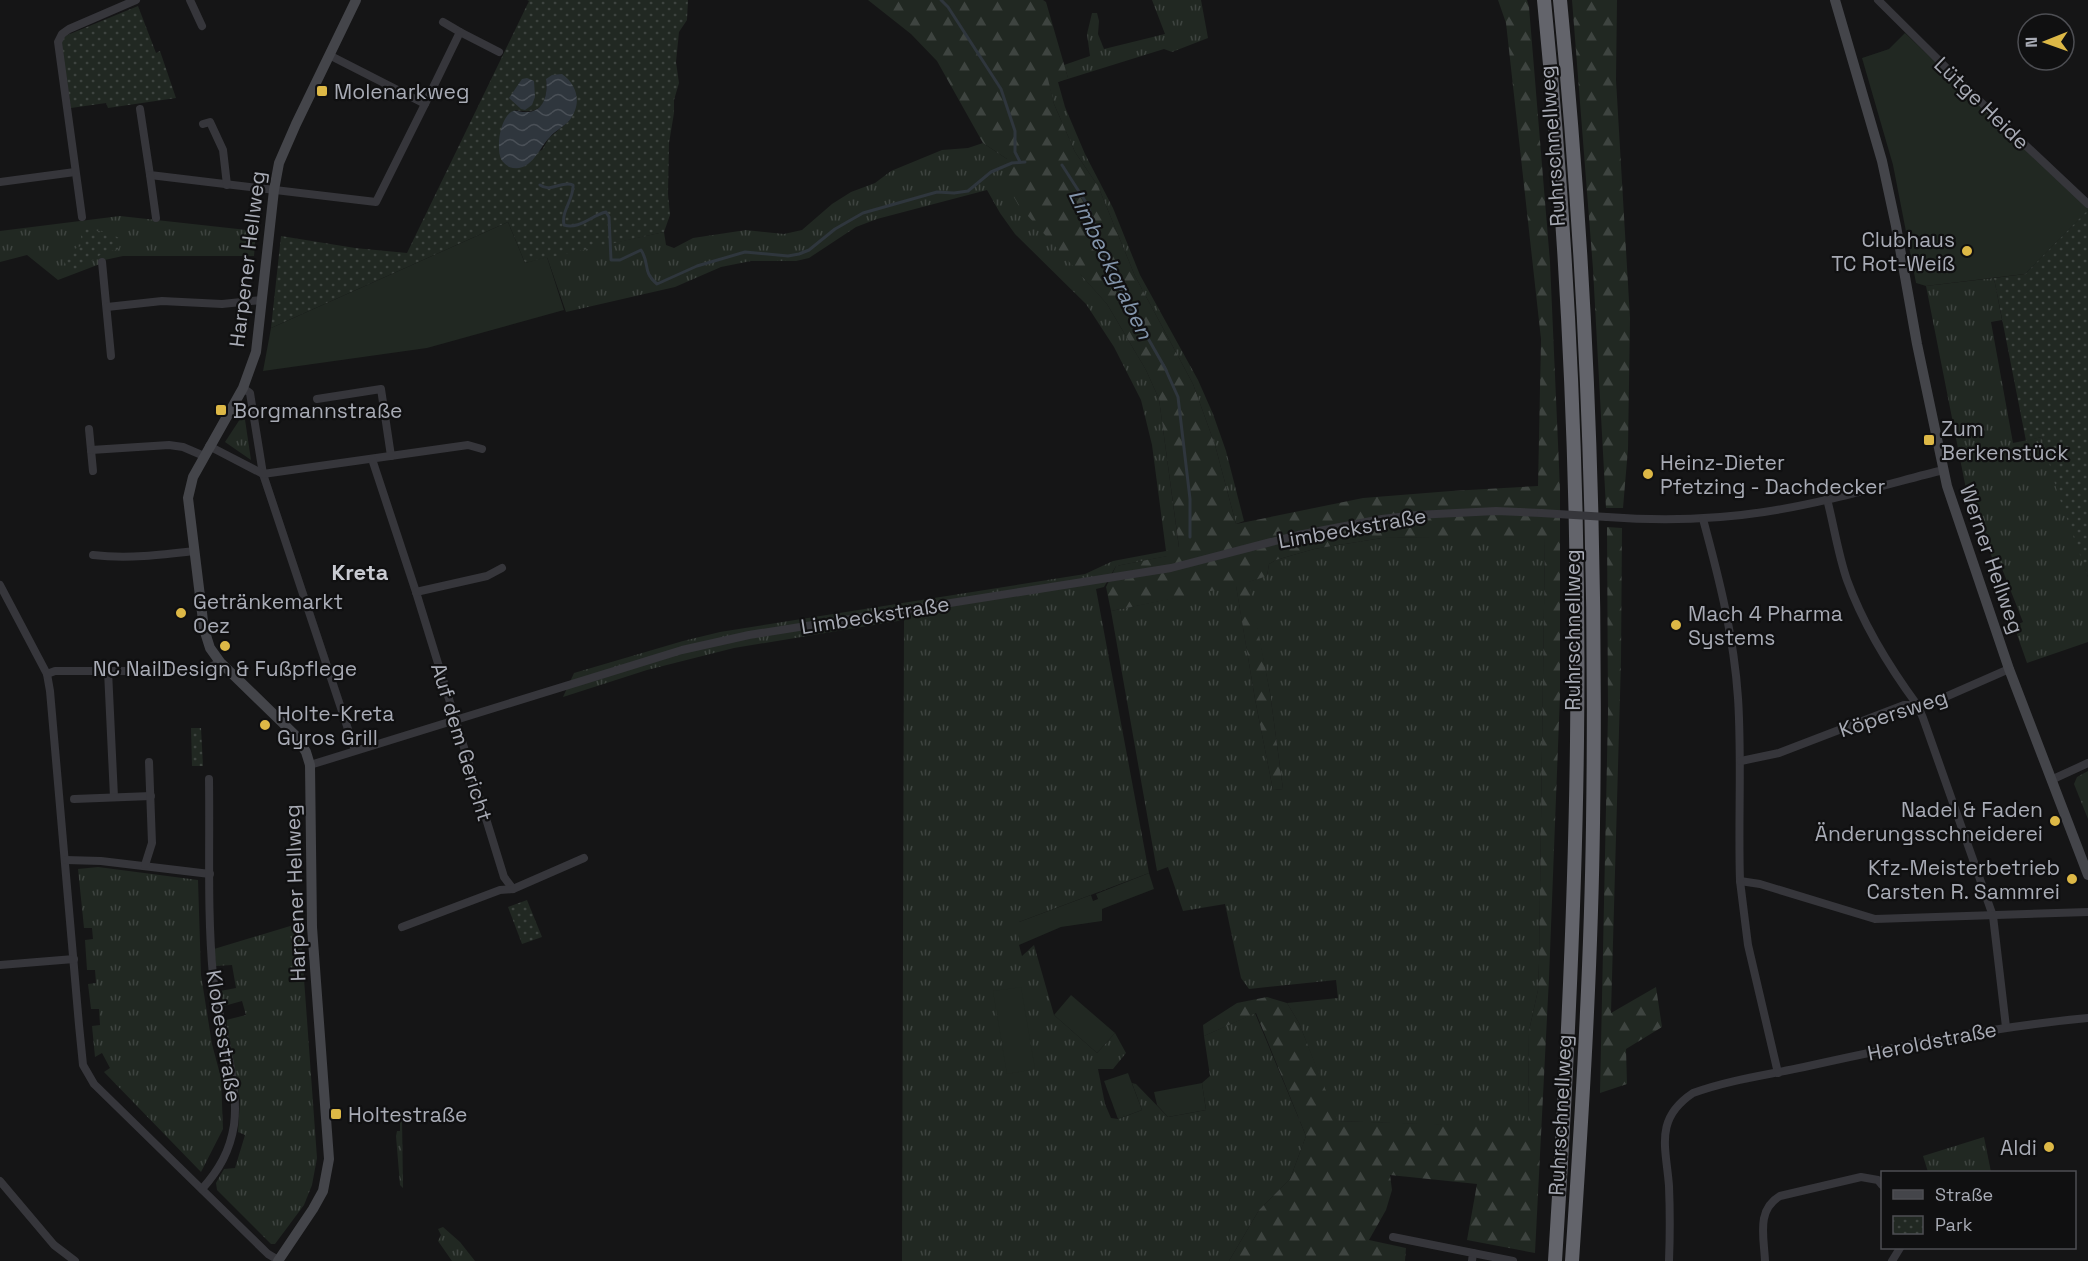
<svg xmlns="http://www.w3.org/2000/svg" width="2088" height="1261" viewBox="0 0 2088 1261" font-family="'Space Grotesk',sans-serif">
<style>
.grass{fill:url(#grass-tufts)}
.forest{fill:url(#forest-firs)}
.park{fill:url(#park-dots);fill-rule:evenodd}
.garden{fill:#212822}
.water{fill:url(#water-waves)}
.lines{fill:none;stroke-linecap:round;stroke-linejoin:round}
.stream{stroke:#2f363d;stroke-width:3}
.street{stroke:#36363b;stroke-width:8}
.secondary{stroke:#44454a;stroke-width:10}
.highway{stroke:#63646b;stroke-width:14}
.street-bridge{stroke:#36363b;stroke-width:8}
.poi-dot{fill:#ddb846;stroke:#101011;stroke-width:2}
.labels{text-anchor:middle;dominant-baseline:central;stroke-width:4.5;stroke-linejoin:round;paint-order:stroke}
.poi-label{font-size:21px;fill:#a8abb5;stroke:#101011;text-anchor:start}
.street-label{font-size:21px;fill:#a8abb5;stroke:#101011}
.water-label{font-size:22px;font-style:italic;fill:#8395ac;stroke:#101011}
.neighbourhood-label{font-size:22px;font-weight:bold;fill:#c8cad1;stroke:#101011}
</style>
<defs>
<pattern id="grass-tufts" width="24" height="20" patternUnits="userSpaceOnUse" patternTransform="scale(1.5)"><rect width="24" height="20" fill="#212822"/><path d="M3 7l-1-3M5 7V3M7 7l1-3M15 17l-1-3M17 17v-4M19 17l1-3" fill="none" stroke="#3e4440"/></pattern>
<pattern id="forest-firs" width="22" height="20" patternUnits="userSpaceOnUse" patternTransform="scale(1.5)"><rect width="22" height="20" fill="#212822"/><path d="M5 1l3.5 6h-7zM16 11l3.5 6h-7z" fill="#3e4440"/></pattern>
<pattern id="park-dots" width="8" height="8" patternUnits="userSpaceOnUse" patternTransform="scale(1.5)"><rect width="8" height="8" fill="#212822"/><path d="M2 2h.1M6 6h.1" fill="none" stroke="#3e4440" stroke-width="1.8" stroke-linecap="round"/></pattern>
<pattern id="water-waves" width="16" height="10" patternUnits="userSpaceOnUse" patternTransform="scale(1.5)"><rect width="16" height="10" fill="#2f363d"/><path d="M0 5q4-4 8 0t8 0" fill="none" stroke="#4a5057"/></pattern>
</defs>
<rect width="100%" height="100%" fill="#151516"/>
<g class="grass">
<path d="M1152,0H1201L1208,38L1172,52L1164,49L1058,82L1065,107L1085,154L1113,208L1140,275L1198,380L1213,414L1226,451L1244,521L1236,524L1215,445L1193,384L1135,276L1098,186L1075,152L1054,104L1046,74L1068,78L1064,65L1090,56L1087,34L1092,13H1097L1099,21L1098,34L1104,49L1165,34Z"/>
<path d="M983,143L1007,159L1082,276L1107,304L1146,370L1159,399L1179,548L1168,556L1116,566L1104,587L1096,589L1149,873L1019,922V945L1022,956L1034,945L1054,1015L1097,1053L1115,1033L1126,1053L1113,1069H1098L1105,1104L1111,1118L1118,1119L1142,1110L1132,1083L1136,1084L1168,1117L1206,1110L1202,1083L1210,1076L1204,1036L1255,1013L1306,1136L1290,1179L1259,1210L1229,1261H902L904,620L734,648L647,670L563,697L574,673L683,641L720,632L1085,574L1113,561L1166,551L1152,445L1141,400L1114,347L1086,304L1015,234L1000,213L987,190L877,219L856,227L809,258L796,261H751L721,267L675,287L566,312L547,257L664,232L666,245L674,248L693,238L746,230L784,234L802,230L832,204L851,192L875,183L891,171L942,150L968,148Z"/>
<path d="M120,216L256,231L254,256H123L100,261V264L58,280L27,255L0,262V231Z"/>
<path d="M1994,278L2002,320L1991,322L2013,443L2042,437L2088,577V642L2027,663L2014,626L2023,622L1999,561L1994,563L1966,489L1926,286Z"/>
<path d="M244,413L251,460L225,442Z"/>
<path d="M1481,536H1545L1539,963L1538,990L1529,1031L1528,1128L1337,1121L1299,1023L1287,1003L1338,998L1336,980L1249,989L1241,978L1225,904L1183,911L1168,867L1157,871L1111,611L1236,585L1255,699L1273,790L1283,789L1270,693L1248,582L1267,576L1269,564L1276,560L1314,549L1382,538Z"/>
<path d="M2088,771V819L2074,784L2077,777Z"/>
<path d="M98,867L198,880L201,975L212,1044L221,1078L223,1129L201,1172L104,1072L110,1068L102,1053L95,1057L92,1026L100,1025L99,1009H91L88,984L96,983L95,970H87L85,940L93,939L92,928H84L78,869Z"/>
<path d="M300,923L317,1158L312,1185L304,1205L275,1244H271L217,1190L216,1183L224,1169L235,1168L245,1135L238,1132L240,1100L226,1020L246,1015L242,1001L224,1006L220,991L236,988L232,965L216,966L214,949Z"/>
<path d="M400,1117H402L403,1188L400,1185L396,1136L397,1131H400Z"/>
<path d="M1984,1137L1991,1172H1928L1923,1156Z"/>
<path d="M443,1227L460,1242L475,1261H452L438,1241L441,1235L438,1229Z"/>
</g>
<g class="forest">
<path d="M868,0H1043L1046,2L1068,78L1058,82L1047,75L1054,104L1075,152L1098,186L1135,276L1193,384L1215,445L1236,524L1363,498L1451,491L1538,486L1541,339L1506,23L1498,0H1527L1529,7L1550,262L1560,489V695L1549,978L1535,1253L1467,1240L1477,1184L1390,1175L1392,1190L1386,1210L1369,1240L1406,1248L1405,1261H1229L1259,1210L1290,1179L1306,1136L1256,1013L1204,1036L1203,1025L1237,1003L1267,997L1287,1003L1299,1023L1338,1121L1528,1127L1529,1031L1538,990L1539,963L1545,536L1382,538L1314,549L1276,560L1269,564L1267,576L1249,582L1270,693L1283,789L1273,790L1255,699L1236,586L1111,611L1106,587L1116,566L1167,556L1166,551L1179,547L1159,399L1146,370L1107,304L1019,206L1002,177L1007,159L983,143L937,61L911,34Z"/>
<path d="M1572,0H1617L1616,80L1630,318L1628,449L1623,508H1606L1593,269Z"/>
<path d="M1607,527L1622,528L1621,661L1611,1013L1656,987L1662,1027L1626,1049L1627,1084L1600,1093L1608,712Z"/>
</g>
<g class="park">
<path d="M527,0H688L687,20L679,32L676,62L679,83L674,100V113L669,143L668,194L670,215L664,232L525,263L508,222L271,328L281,236L355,248L407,253L529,1ZM546,79L569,121L549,138L542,150L506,164C493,149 508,126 515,110C541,115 548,104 546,79Z"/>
<path d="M138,6L156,53L160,51L176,98L108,108L106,103L71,108L61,43L65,36Z"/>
<path d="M2087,210L2088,211V577L2057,491L2042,437L2026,441L1994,278L2025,274Z"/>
<path d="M86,229L109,233L121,239L119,249L103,253L80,269H68L64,261L66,253L83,245L80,232Z"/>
<path d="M191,728H201L203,766H192Z"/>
<path d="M527,900L542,937L522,944L508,907Z"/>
</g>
<g class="garden">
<path d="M1905,33L2088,207V210L2025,274L1926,286L1916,283L1893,165L1862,58L1889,49Z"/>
<path d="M508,222L525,263L547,257L564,310L427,348L263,371L271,328Z"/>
<path d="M1149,873L1154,889L1102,909V921L1061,927L1019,945V922L1091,895L1093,901L1098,899L1096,894Z"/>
<path d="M1021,987L1035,1069L1007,1074L993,991Z"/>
<path d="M1071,995L1115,1033L1097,1053L1054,1015Z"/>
<path d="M1128,1073L1142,1110L1118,1119L1104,1081Z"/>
<path d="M1202,1083L1206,1110L1168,1117L1157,1105L1154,1092Z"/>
</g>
<g class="water">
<path d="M562,74C579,86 582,106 568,122C563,127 555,131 550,137C538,149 531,174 509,167C505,164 501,161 500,156C497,144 500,120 511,112C515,109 520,112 525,112C544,113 548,95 546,79L552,75Z"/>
<path d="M527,78L534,81L535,97L532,105L525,110L521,109L509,98L522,79Z"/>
</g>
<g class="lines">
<g class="stream">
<path d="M941,0L948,7L1001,89L1015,131V152L1020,162"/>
<path d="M1062,165L1087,204L1113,277L1165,368L1178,397L1190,499V537"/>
<path d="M540,185C551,193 562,180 573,185C574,199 561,211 564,225C579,230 592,215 606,212L609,217L611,260H620L641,250C650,263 642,272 657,284L697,266L745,252L788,256L799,254L809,250L835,229L863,213L937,192L954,193L968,191L991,172L1012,163L1025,162"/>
</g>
<g class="street">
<path d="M190,0L202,26"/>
<path d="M1878,0L2002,123L2088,204"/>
<path d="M443,22L460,32"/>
<path d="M425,104L460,32L499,52"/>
<path d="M140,109L150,175L376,202L425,104L329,55"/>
<path d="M203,124L210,122L223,150L227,185"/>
<path d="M150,175L156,218"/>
<path d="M0,182L75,172"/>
<path d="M82,217L58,42L62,34L69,29L136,0"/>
<path d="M102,262L111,356"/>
<path d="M107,307L162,301L222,304L262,300"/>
<path d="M243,388L250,393L263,474L355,750"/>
<path d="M317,399L381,389L391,456"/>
<path d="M89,429L93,471"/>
<path d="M209,446L263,474L468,445L482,449"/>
<path d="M91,450L169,445L183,447L204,456"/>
<path d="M372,459L416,592L504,877L513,889"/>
<path d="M1827,499C1834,526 1838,554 1847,580C1863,624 1890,668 1918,706L1923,718L1993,916L2006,1027"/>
<path d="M1607,517C1660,521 1712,520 1764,512C1824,503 1884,485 1943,470"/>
<path d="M1703,519C1719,578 1734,637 1738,698C1742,759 1738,820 1740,881L1760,884L1875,919L2088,912"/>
<path d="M93,555C127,559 161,555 194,551"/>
<path d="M0,585L47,674L50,691L79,1025L83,1065L94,1084L268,1254L278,1260"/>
<path d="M416,592L487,576L502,568"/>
<path d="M108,671L114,797"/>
<path d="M47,674L55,671H195L206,669L220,662"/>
<path d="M1741,761L1779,753L1904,705H1927L2009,669"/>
<path d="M310,765L682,650L749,635L1171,568L1298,535L1382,519L1416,515L1496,511L1541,513"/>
<path d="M2051,780L2088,763"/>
<path d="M74,799L151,796"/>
<path d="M66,860L101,861L210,874"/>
<path d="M145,865L152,843L149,762"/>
<path d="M1740,881L1748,945L1778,1073"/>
<path d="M402,927L500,890L513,889L584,858"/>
<path d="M0,965L74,959"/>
<path d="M0,1181L54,1245L75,1261"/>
<path d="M202,1189C219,1170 230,1151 234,1125C240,1081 218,1021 213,976C207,911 210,845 209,779"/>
<path d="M1393,1237L1473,1253L1472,1261"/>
<path d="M1473,1253L1513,1261"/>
<path d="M1669,1261C1670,1236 1670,1211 1669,1186C1666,1147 1654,1119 1693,1093C1728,1080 1767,1075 1804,1067C1898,1046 1992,1027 2088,1018"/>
<path d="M1765,1261C1764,1237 1756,1210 1780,1196L1861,1177L1878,1180L1882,1185"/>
<path d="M1892,1261L1900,1248"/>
</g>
<g class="secondary">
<path d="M1835,0L1882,161L1896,226L1917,344L1947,486L2009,669L2088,875"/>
<path d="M278,1261L313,1209L323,1191L329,1159L312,927L310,765L306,752L295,735L220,662L210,648L204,629L188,498L193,477L243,388L256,352L274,190L279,163L296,124L356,0"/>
</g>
<g class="highway">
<path d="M1544,0C1568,246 1580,494 1577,741C1575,915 1566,1088 1555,1261"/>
<path d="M1560,0C1587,274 1597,549 1593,824C1591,970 1582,1115 1572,1261"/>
</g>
<path class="street-bridge" d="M1541,513L1607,517"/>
</g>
<g class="poi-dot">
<rect x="316" y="85" width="12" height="12" rx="3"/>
<circle cx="1967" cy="251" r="6"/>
<rect x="215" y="404" width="12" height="12" rx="3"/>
<rect x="1923" y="434" width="12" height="12" rx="3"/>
<circle cx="1648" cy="474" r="6"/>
<circle cx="181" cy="613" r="6"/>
<circle cx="1676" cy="625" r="6"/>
<circle cx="225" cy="646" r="6"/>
<circle cx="265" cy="725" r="6"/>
<circle cx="2055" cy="821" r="6"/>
<circle cx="2072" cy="879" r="6"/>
<rect x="330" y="1108" width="12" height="12" rx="3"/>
<circle cx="2049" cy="1147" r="6"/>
</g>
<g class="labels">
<g class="poi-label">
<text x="334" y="91">Molenarkweg</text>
<text x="1955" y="239" text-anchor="end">Clubhaus<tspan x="1955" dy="24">TC Rot-Weiß</tspan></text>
<text x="233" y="410">Borgmannstraße</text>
<text x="1941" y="428">Zum<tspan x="1941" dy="24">Berkenstück</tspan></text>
<text x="1660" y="462">Heinz-Dieter<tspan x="1660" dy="24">Pfetzing - Dachdecker</tspan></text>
<text x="193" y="601">Getränkemarkt<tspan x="193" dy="24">Oez</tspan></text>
<text x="1688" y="613">Mach 4 Pharma<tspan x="1688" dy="24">Systems</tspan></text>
<text x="225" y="668" text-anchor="middle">NC NailDesign &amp; Fußpflege</text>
<text x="277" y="713">Holte-Kreta<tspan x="277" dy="24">Gyros Grill</tspan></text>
<text x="2043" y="809" text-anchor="end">Nadel &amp; Faden<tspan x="2043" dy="24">Änderungsschneiderei</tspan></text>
<text x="2060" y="867" text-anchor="end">Kfz-Meisterbetrieb<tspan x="2060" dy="24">Carsten R. Sammrei</tspan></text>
<text x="348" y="1114">Holtestraße</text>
<text x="2037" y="1147" text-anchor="end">Aldi</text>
</g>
<g class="street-label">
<text transform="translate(1982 103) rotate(44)">Lütge Heide</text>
<text transform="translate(1552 146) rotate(-94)">Ruhrschnellweg</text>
<text transform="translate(247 259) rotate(-83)">Harpener Hellweg</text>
<text transform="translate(1352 528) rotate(-10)">Limbeckstraße</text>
<text transform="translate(1992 559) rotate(71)">Werner Hellweg</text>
<text transform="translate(875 615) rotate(-9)">Limbeckstraße</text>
<text transform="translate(1572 630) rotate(-90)">Ruhrschnellweg</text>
<text transform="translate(1893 713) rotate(-18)">Köpersweg</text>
<text transform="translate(462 742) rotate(73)">Auf dem Gericht</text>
<text transform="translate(295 893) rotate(-92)">Harpener Hellweg</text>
<text transform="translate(224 1036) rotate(81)">Klobesstraße</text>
<text transform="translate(1932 1041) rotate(-11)">Heroldstraße</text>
<text transform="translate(1560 1115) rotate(-87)">Ruhrschnellweg</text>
</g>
<g class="water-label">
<text transform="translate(1111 264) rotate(64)">Limbeckgraben</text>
</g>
<g class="neighbourhood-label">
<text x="360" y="572">Kreta</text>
</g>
</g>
<rect x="1881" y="1171" width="195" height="78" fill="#101011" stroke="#4d4e53" stroke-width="1.5"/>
<rect x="1893" y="1190" width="30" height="9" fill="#44454a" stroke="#4d4e53" stroke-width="1.5"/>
<text x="1935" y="1201" font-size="18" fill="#a8abb5">Straße</text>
<rect x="1893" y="1216" width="30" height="18" fill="url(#park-dots)" stroke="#4d4e53" stroke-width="1.5"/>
<text x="1935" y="1231" font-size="18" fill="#a8abb5">Park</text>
<g transform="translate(2046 42) rotate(269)"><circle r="28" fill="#101011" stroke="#4d4e53" stroke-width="1.5"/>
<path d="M0-4.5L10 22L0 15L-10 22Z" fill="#ddb846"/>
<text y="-9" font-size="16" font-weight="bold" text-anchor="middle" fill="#a8abb5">N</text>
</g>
</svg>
